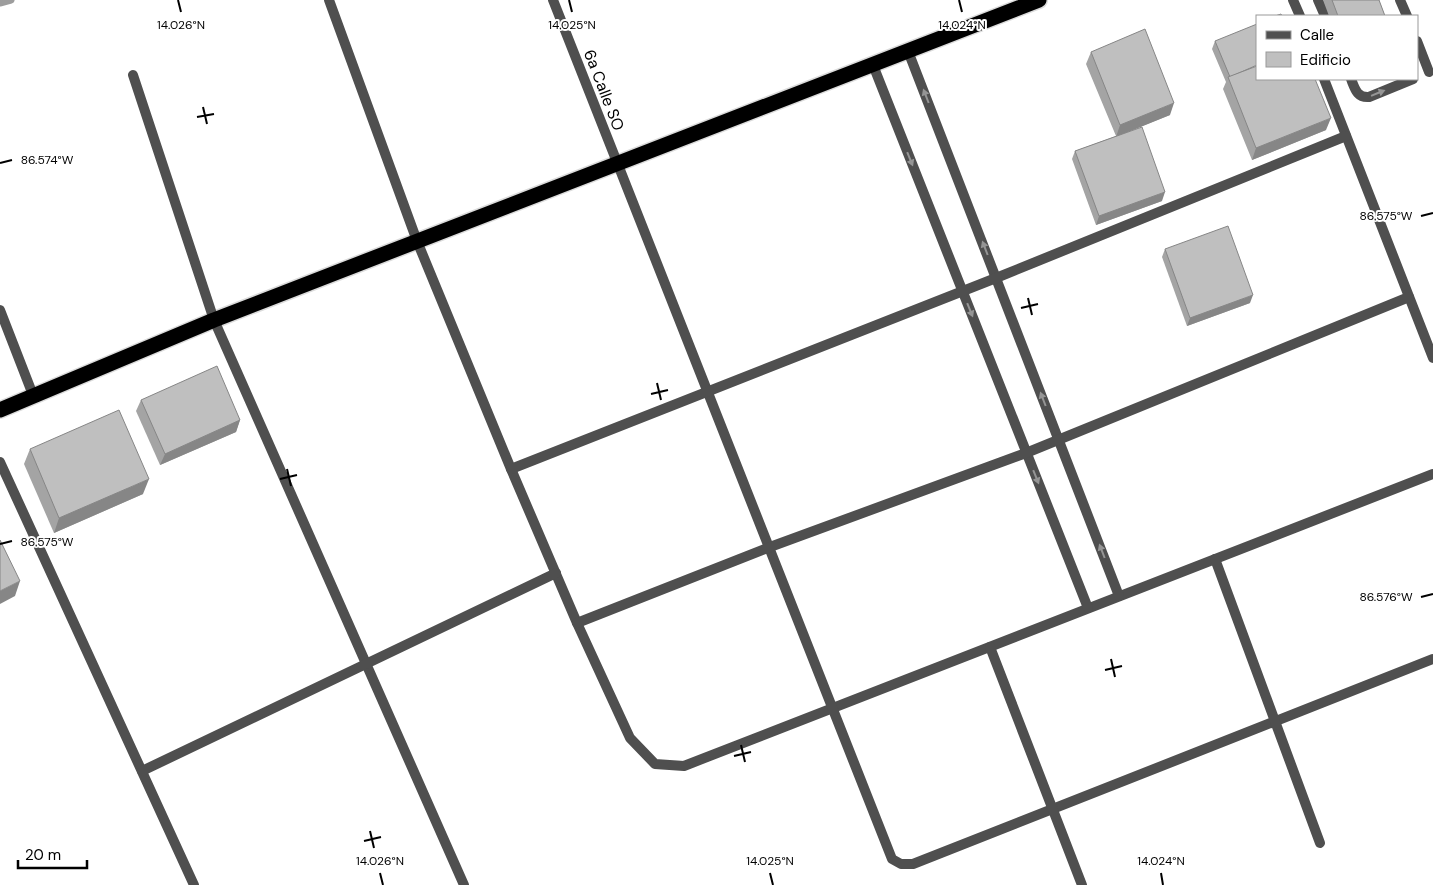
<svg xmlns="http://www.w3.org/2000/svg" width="1433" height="885" viewBox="0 0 1433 885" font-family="'DM Sans',sans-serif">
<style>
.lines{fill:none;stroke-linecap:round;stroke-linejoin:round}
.stream{stroke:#9d9d9d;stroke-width:7}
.highway-casing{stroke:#dbdbdb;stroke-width:18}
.lane{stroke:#4f4f4f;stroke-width:10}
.street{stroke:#4f4f4f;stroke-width:10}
.highway{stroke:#000;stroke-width:15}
.wall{fill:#a4a4a4}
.shaded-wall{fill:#868686}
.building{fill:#bfbfbf;stroke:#868686}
.oneway{fill:#959595}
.ticks{fill:none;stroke:#000;stroke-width:2}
.labels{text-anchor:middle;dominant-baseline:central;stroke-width:4;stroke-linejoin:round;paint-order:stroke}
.street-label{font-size:16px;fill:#000;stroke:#fff}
.ticks-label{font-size:12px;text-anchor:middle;fill:#000;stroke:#fff;stroke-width:4;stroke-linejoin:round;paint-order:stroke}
</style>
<rect width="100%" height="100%" fill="#fff"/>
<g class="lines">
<path class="stream" d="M0,3L11,0"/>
<g class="highway-casing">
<path id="highway" d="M0,410L214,320L1039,0"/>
</g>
<g class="lane">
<path d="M1318,0L1325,16"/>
<path d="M1400,0L1407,16"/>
<path d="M1417,41L1429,72"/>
<path d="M1351,79C1355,89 1357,98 1369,97L1413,79"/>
</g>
<g class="street">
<path d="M329,0L417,241L511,469L577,623L630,738L655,764L684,766L1433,474"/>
<path d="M553,0L892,859L901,864H913L1433,659"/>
<path d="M1293,0L1300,16"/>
<path d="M908,51L1119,596"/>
<path d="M873,65L1088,608"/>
<path d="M133,75L214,320L464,885"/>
<path d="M1324,79L1433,358"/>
<path d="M0,310L33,395"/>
<path d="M0,462L194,885"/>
<path d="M511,469L996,278L1346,136"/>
<path d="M1215,559L1320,843"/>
<path d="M577,623L770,547L1026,453L1409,297"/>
<path d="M990,647L1082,885"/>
<path d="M142,771L556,573"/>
</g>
<use href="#highway" class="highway"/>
</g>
<g class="wall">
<path d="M1323,0H1379L1385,16H1329Z"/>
<path d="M1215,41L1326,130L1252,160L1223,89L1226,82L1212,49Z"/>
<path d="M1091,52L1170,115L1122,134L1162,201L1096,225L1072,159L1075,151L1116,136L1086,64Z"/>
<path d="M1165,249L1250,303L1187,326L1162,257Z"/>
<path d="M141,400L240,420L236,432L160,465L136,411Z"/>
<path d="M30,449L143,494L54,533L24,464Z"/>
</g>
<g class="shaded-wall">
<path d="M1174,103L1170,115L1116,137L1120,125Z"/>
<path d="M1331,118L1326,130L1252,160L1256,148Z"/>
<path d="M1165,192L1162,201L1096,225L1099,216Z"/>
<path d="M1253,295L1250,303L1187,326L1190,318Z"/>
<path d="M240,420L236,432L160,465L165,454Z"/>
<path d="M149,479L143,494L54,533L59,518Z"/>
<path d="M20,581L15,596L0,604V591Z"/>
</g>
<g class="building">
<path d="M1332,0H1379L1385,16H1338Z"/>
<path d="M1281,14L1282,16H1275Z"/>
<path d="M1257,24V65L1230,77L1215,41Z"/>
<path d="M1145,29L1174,103L1120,125L1091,52Z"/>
<path d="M1257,66V79H1315L1331,118L1256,148L1228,77Z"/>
<path d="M1142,127L1165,192L1099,216L1075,151Z"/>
<path d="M1228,226L1253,295L1190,318L1165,249Z"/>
<path d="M217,366L240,420L165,454L141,400Z"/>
<path d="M119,410L149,479L59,518L30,449Z"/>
<path d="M0,540L20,581L0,591Z"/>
</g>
<defs><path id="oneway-solid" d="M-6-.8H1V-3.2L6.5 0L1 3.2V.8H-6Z" transform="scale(1.25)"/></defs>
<g class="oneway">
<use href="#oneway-solid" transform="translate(1378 93) rotate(-22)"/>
<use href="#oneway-solid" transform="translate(926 96) rotate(-111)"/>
<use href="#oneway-solid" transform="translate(910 159) rotate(68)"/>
<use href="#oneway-solid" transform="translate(985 248) rotate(-111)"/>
<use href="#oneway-solid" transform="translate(970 310) rotate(68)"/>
<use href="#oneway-solid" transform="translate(1043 399) rotate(-111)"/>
<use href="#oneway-solid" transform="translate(1036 477) rotate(68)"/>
<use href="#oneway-solid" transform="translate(1102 551) rotate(-111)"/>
</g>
<path class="ticks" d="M178,0L181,12M569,0L572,12M959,0L962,12M203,107L207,124M197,117L214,114M0,163L12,160M1421,216L1433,213M1028,298L1032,315M1021,308L1038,304M657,383L661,400M651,394L668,390M287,469L291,486M280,479L297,475M0,544L12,541M1421,597L1433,594M1111,659L1115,677M1105,670L1122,666M741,745L745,762M734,756L751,752M370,831L374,848M364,841L381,837M380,873L383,885M770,873L773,885M1161,873L1163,885"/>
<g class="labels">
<g class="street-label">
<text transform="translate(604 90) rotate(69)">6a Calle SO</text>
</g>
</g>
<g class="ticks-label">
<text x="181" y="29">14.026°N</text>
<text x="572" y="29">14.025°N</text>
<text x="962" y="29">14.024°N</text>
<text x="47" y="164">86.574°W</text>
<text x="1386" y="220">86.575°W</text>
<text x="47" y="546">86.575°W</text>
<text x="1386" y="601">86.576°W</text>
<text x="380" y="865">14.026°N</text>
<text x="770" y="865">14.025°N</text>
<text x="1161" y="865">14.024°N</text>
</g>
<rect x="1256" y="15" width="162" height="65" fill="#ffffff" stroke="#999999"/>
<rect x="1266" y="31" width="25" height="8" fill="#4f4f4f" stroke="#999999"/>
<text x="1300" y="40" font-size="15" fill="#000000">Calle</text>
<rect x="1266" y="52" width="25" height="15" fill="#bfbfbf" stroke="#999999"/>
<text x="1300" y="65" font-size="15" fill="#000000">Edificio</text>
<path d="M18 860v8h69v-8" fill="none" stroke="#000000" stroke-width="2.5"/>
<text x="25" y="860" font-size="15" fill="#000000" stroke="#ffffff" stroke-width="4" paint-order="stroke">20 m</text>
</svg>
